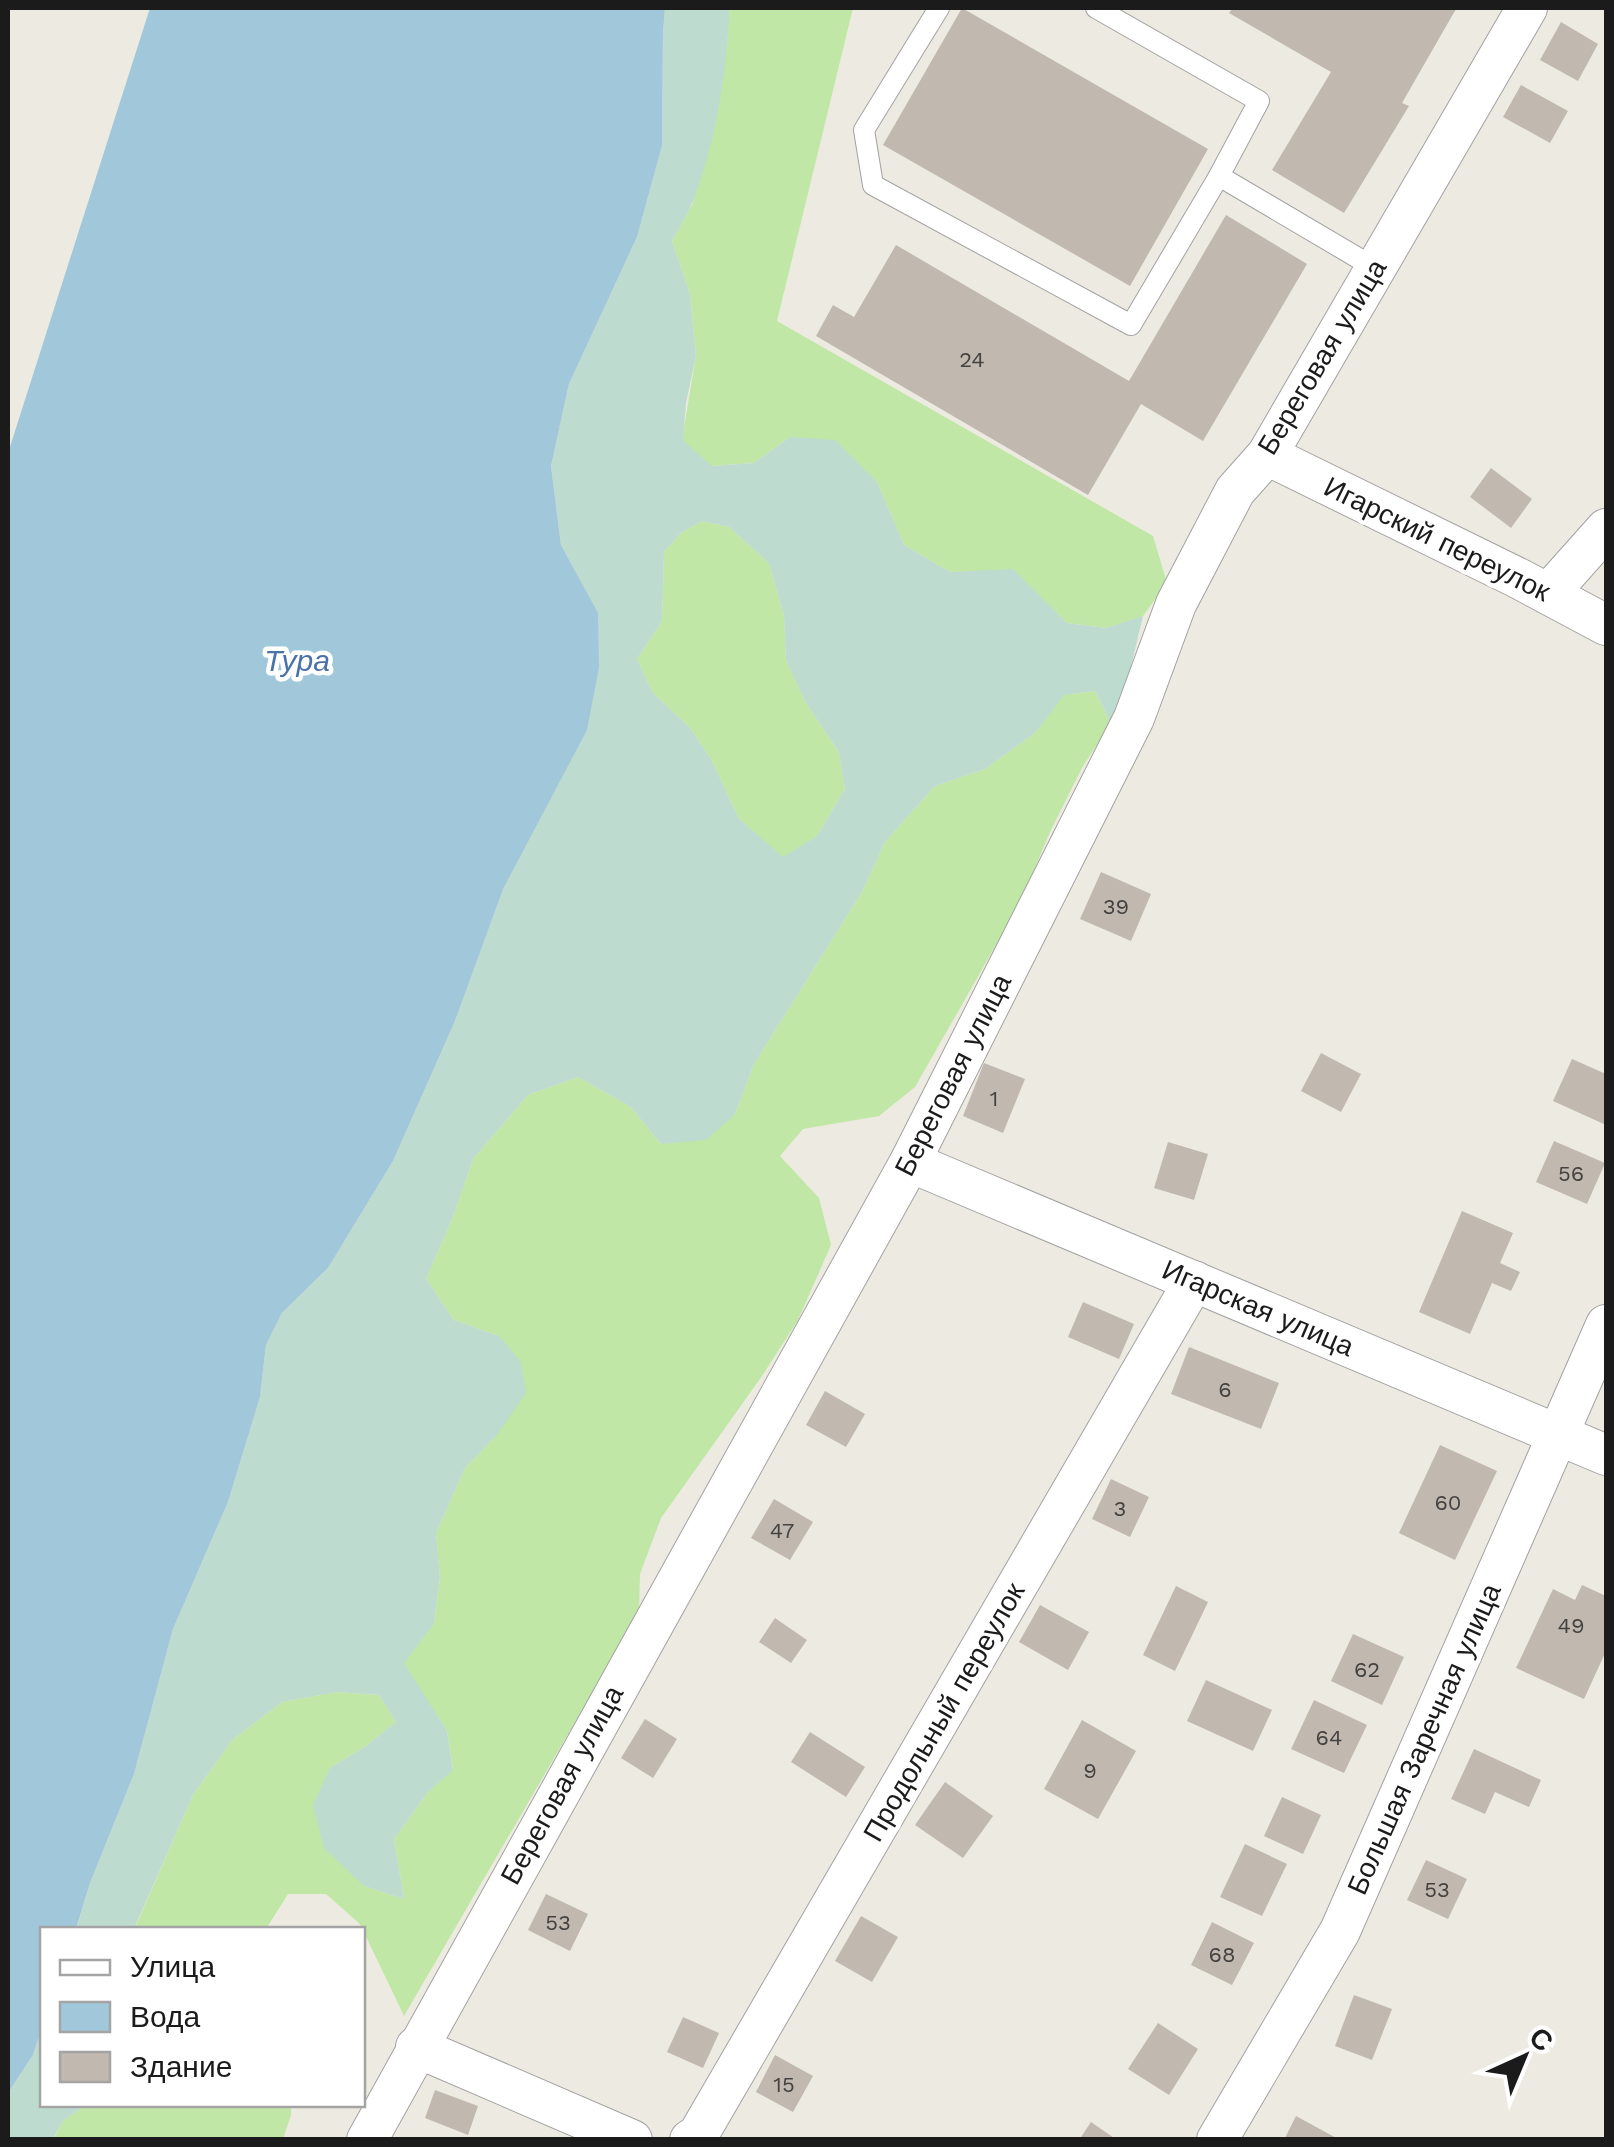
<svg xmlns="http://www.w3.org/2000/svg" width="1614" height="2147" viewBox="0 0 1614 2147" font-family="'Work Sans',sans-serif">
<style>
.grass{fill:#c0e7a6}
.wetland{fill:#bedbd0;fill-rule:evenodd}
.water{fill:#a1c8da}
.building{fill:#c1b9b0}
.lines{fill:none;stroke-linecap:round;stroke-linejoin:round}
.lane-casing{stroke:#a2a2a2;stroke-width:22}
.street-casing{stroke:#a2a2a2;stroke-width:42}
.lane{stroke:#fff;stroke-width:20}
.street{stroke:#fff;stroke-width:40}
.labels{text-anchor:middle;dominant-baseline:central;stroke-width:9;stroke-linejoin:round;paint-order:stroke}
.number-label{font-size:22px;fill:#444240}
.street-label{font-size:28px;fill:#1b1b1b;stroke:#fff}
.water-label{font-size:30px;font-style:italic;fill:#4a71a8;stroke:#fff}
</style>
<rect width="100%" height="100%" fill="#edeae1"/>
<g class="grass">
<path d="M730,8H853L777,321L1153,536L1167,583L1143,616L1107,628L1067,623L1013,570L950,572L904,545L877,482L790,437L754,463L711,466L682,440L696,355L690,294L672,241L693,203L727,44Z"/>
<path d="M702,521L729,527L769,563L784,616L786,660L806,703L839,752L845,789L817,836L783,858L739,819L711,759L690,728L653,693L637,659L662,621L664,552L681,533Z"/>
<path d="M1095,691L1111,723L1083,766L1050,832L1021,901L915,1087L879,1116L803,1129L780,1156L819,1198L831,1245L798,1320L762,1376L661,1518L640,1574L639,1612L404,2016L360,1924L326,1894H288L266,1929L134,1930L193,1795L232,1740L282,1702L337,1692L379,1695L396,1722L366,1746L330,1768L364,1886L404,1899L394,1839L428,1792L453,1769L447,1731L403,1663L434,1624L440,1577L436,1533L465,1468L496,1436L499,1336L454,1320L426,1279L453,1217L473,1159L528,1095L578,1077L631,1107L661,1144L735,1114L754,1064L862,892L885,842L935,786L985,769L1035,733L1063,695Z"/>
<path d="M86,2105H291V2115L283,2139L53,2140L63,2121Z"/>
</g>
<g class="wetland">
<path d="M665,8H730C726,74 717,137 694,199C688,214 679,228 672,241L690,294L696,356L686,403L683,440L712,466L754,463L790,437L835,440L877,482L904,545L950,572L1013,569L1067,623L1106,628L1143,616L1125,691L1111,723L1095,691L1064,695L1035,733L985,769L935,786L885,842L862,892L754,1064L735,1114L706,1140L661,1144L631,1107L578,1077L528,1095L473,1159L453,1217L426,1279L454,1320L499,1336L521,1362L526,1393L496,1436L465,1468L436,1533L440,1577L434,1624L404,1663L447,1731L453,1770L428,1792L394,1839L404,1899L364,1886L324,1848L313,1805L330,1768L366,1746L396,1722L379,1695L337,1692L282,1702L232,1740L193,1795L134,1929L76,1930L90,1883L134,1774L173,1629L228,1502L260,1397L266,1345L282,1313L328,1268L393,1161L455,1021L504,887L598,614L561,545L551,466L569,384L637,237L662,146L663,33ZM702,521L729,527L769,563L784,616L786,660L806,703L839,752L845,789L817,836L783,857L739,819L711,759L690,728L653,693L637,659L662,621L664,552L681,533Z"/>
<path d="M42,2028V2104L86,2105L63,2121L53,2139L8,2140V2093L33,2055Z"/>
</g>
<path class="water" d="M150,8H665L663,33L662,146L637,237L569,384L551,466L561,545L598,613L599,667L587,730L504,887L455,1021L393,1161L328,1268L282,1313L266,1345L260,1397L228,1502L173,1629L134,1774L90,1883L76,1929L42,1930V2028L33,2055L8,2093V453Z"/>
<g class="building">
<path d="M962,8L1208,149L1130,286L883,145Z"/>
<path d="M1233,8L1456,9L1402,103L1409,106L1344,213L1272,170L1331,72L1229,13Z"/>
<path d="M1561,22L1598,44L1578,81L1540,60Z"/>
<path d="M1521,85L1568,111L1550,143L1503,117Z"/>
<path d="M1226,215L1307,264L1203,441L1141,404L1088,495L816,336L833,305L854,317L896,245L1129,381Z"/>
<path d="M1491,468L1532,499L1511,528L1470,497Z"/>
<path d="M1101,872L1151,894L1131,941L1080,919Z"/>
<path d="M1321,1053L1361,1074L1341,1112L1301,1091Z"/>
<path d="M1572,1059L1606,1074V1125L1553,1101Z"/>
<path d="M984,1063L1025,1079L1003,1133L963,1116Z"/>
<path d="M1554,1141L1605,1163L1587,1204L1536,1182Z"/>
<path d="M1168,1142L1208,1154L1194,1200L1154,1188Z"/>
<path d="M1462,1211L1513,1233L1500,1263L1520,1272L1511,1291L1492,1283L1470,1334L1419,1312Z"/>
<path d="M1083,1302L1134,1324L1119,1359L1068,1337Z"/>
<path d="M1189,1347L1279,1383L1261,1429L1171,1394Z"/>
<path d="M825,1391L865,1414L846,1447L806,1425Z"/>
<path d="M1440,1445L1497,1471L1455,1560L1399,1533Z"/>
<path d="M1111,1479L1149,1497L1130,1537L1092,1519Z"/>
<path d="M774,1499L813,1522L790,1560L751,1538Z"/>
<path d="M1582,1585L1606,1596V1651L1584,1699L1516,1668L1553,1589L1575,1600Z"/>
<path d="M1176,1586L1208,1602L1175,1671L1143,1655Z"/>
<path d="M1040,1605L1089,1632L1068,1670L1019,1642Z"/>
<path d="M775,1618L807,1640L791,1663L759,1642Z"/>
<path d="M1353,1634L1404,1657L1382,1705L1331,1681Z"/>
<path d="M1206,1680L1272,1710L1253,1751L1187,1721Z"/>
<path d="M1314,1700L1367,1725L1344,1773L1291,1749Z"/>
<path d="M645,1719L677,1739L653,1778L621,1758Z"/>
<path d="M1082,1720L1136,1751L1098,1819L1044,1789Z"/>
<path d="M810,1732L865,1767L846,1797L791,1762Z"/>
<path d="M1474,1749L1541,1780L1529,1807L1495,1792L1485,1814L1451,1799Z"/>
<path d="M945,1782L993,1816L963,1858L915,1825Z"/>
<path d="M1282,1797L1321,1815L1303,1854L1264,1836Z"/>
<path d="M1245,1844L1287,1864L1262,1916L1220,1897Z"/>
<path d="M1426,1860L1467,1879L1448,1919L1407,1900Z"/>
<path d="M546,1894L588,1914L570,1951L528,1930Z"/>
<path d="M861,1916L898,1937L872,1982L835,1961Z"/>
<path d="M1212,1922L1254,1943L1232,1985L1191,1965Z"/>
<path d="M1354,1995L1392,2009L1372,2060L1335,2046Z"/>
<path d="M683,2017L719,2033L703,2068L667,2052Z"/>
<path d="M1158,2023L1198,2049L1169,2095L1128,2069Z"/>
<path d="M775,2055L813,2076L793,2112L756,2092Z"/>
<path d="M435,2090L478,2106L468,2135L425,2118Z"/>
<path d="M1296,2116L1340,2140H1284Z"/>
<path d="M1091,2122L1117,2140H1079Z"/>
</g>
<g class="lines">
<g class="lane-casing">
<g id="lane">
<path d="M939,8L864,130L873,185L1131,325L1219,176L1259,101L1096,8"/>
<path d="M1219,176L1375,268"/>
</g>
</g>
<g class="street-casing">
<g id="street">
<path d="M1267,455L1518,578L1606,625"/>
<path d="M1548,594L1606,529"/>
<path d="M910,1162L1606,1455"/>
<path d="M416,2047L632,2140"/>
<path d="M367,2140L910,1162L1134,718L1176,604L1235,491L1267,455L1527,8"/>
<path d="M690,2140L698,2135L1194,1281"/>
<path d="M1217,2140L1340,1931L1606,1325"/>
</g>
</g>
<use href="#lane" class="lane"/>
<use href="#street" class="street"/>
</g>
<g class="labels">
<g class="number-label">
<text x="972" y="359">24</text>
<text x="1116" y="906">39</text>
<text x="994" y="1098">1</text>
<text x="1571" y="1173">56</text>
<text x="1225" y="1389">6</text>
<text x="1448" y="1502">60</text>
<text x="1120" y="1508">3</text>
<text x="782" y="1530">47</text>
<text x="1571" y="1625">49</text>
<text x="1367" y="1669">62</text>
<text x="1329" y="1737">64</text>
<text x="1090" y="1770">9</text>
<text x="1437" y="1889">53</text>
<text x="558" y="1922">53</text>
<text x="1222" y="1954">68</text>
<text x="784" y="2084">15</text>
</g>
<g class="street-label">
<text transform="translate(1322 357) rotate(-59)">Береговая улица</text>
<text transform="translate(1437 539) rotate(26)">Игарский переулок</text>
<text transform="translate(953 1075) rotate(-63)">Береговая улица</text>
<text transform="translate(1258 1308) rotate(23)">Игарская улица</text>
<text transform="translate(944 1712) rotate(-60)">Продольный переулок</text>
<text transform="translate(1424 1739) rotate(-66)">Большая Заречная улица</text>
<text transform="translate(562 1785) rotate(-61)">Береговая улица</text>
</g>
<g class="water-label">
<text x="297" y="660">Тура</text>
</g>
</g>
<rect width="1614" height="2147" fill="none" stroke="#1b1b1b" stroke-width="20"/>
<rect x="40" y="1927" width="325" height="180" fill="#ffffff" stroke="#a4a4a4" stroke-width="2.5"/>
<rect x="60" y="1960" width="50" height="15" fill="#ffffff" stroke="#a4a4a4" stroke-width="2.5"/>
<text x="130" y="1977" font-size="30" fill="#1b1b1b">Улица</text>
<rect x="60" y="2002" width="50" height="30" fill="#a1c8da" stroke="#a4a4a4" stroke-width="2.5"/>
<text x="130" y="2027" font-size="30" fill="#1b1b1b">Вода</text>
<rect x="60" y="2052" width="50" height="30" fill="#c1b9b0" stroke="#a4a4a4" stroke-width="2.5"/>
<text x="130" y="2077" font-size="30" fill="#1b1b1b">Здание</text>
<g transform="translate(1524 2057) rotate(44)" stroke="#ffffff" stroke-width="8" paint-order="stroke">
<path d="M0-8L18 38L0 25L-18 38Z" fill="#1b1b1b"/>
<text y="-15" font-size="28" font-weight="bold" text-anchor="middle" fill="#1b1b1b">С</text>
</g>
</svg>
